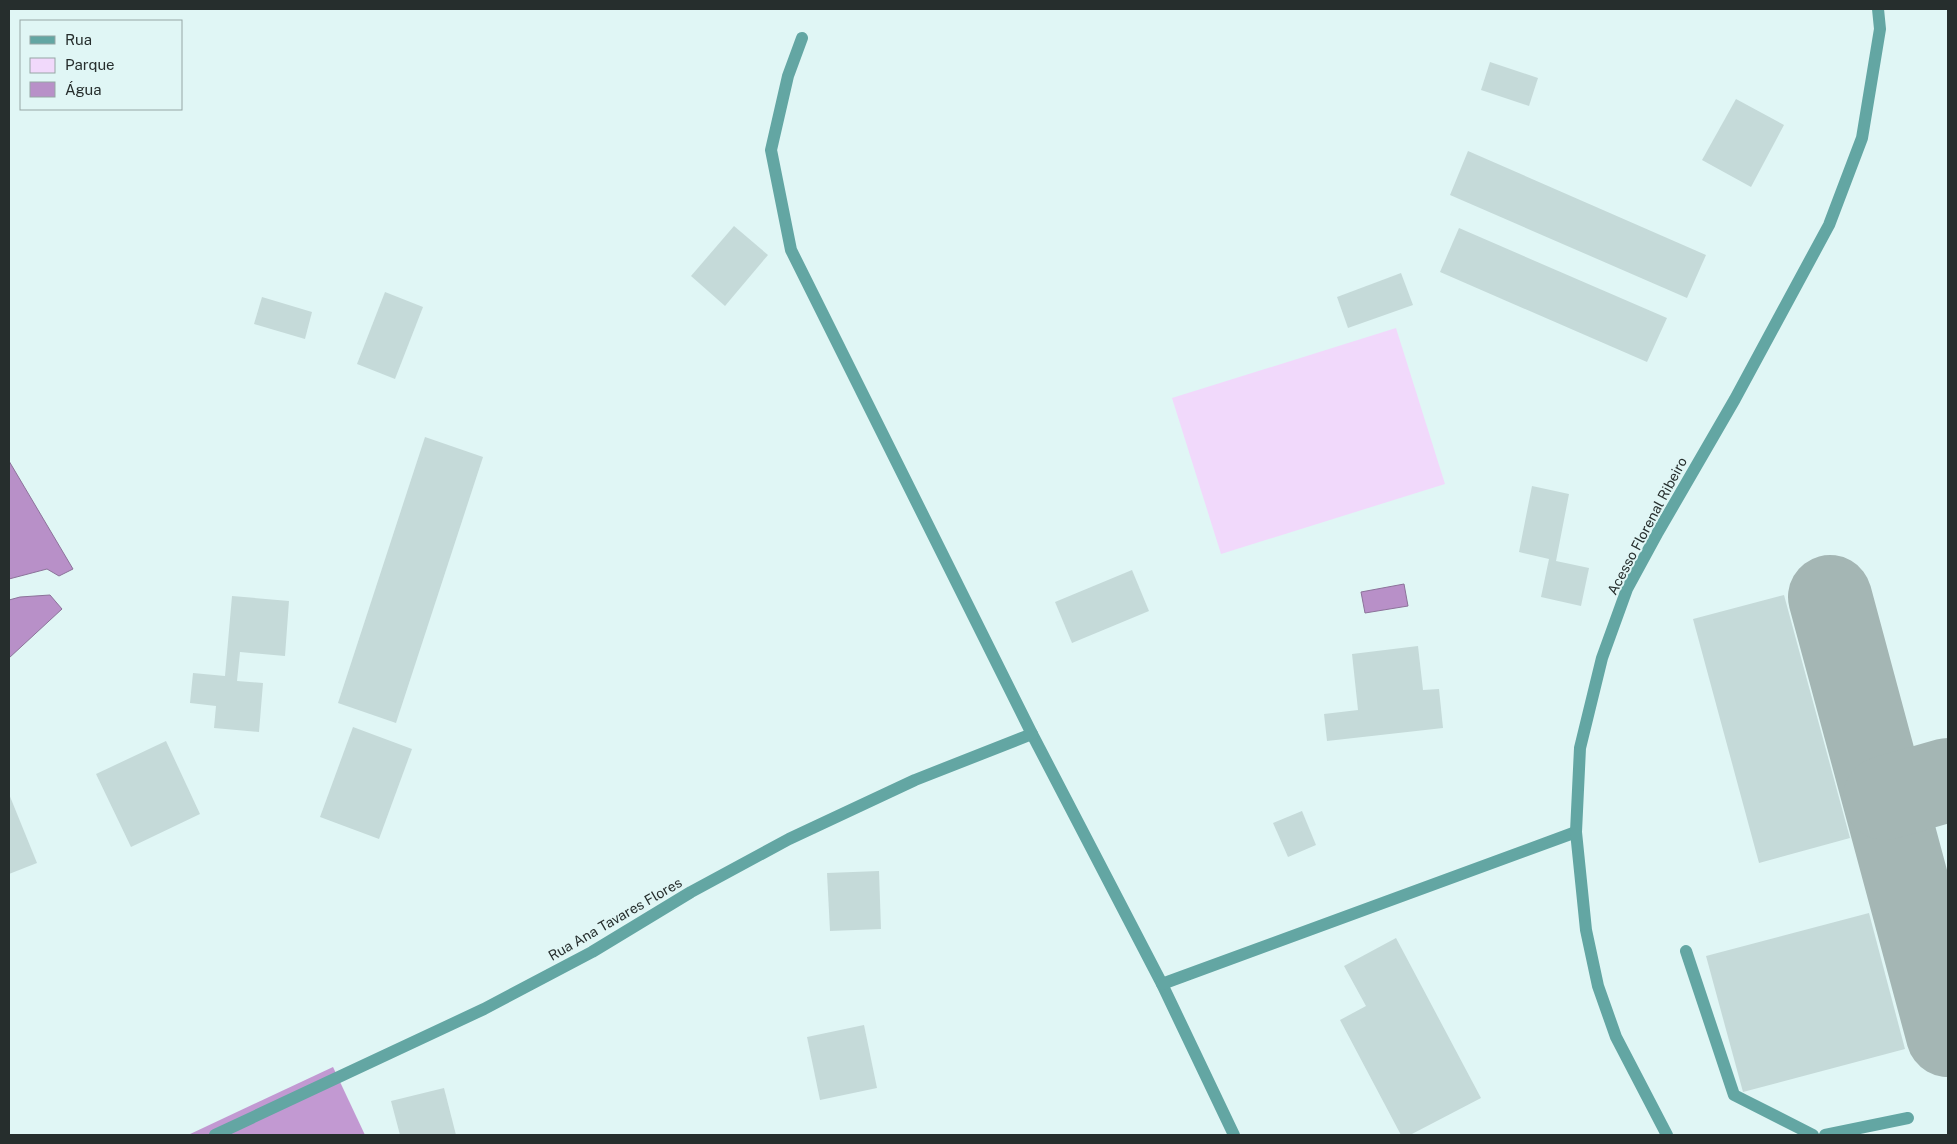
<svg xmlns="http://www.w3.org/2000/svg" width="1957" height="1144" viewBox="0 0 1957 1144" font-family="'Public Sans',sans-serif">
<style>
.green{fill:#f1d9fb}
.forest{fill:#c299d2}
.water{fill:#b890c8;stroke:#8c739a}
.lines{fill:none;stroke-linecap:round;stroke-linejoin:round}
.taxiway{stroke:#a4b6b4;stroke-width:84}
.building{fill:#c5dad9}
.service{stroke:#63a6a3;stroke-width:12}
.minor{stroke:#63a6a3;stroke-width:12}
.tertiary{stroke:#63a6a3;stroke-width:12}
.labels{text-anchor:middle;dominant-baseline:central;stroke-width:4;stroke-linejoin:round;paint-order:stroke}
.street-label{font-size:14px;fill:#262e2d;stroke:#e0f6f5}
</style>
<rect width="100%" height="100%" fill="#e0f6f5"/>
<path class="green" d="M1396,328L1445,484L1221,554L1172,398Z"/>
<path class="forest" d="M333,1067L365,1135H188Z"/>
<g class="water">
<path d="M9,461L73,569L59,576L47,569L9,579Z"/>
<path d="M1404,584L1408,606L1365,613L1361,592Z"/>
<path d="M50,595L62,609L9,658V600L20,597Z"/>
</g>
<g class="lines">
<g class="taxiway">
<path d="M1830,597L1948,1035"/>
<path d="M1885,798L1948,780"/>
</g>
</g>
<g class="building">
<path d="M1490,62L1538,78L1529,106L1481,90Z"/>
<path d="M1736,99L1784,125L1751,187L1702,160Z"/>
<path d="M1468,151L1706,255L1687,298L1450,195Z"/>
<path d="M734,226L768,255L725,306L691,276Z"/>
<path d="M1459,228L1667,318L1647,362L1440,272Z"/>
<path d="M1401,273L1413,305L1348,328L1337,297Z"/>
<path d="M385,292L423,307L395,379L357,364Z"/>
<path d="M262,297L312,312L305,339L254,324Z"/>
<path d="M425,437L483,457L396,723L338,703Z"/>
<path d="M1532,486L1569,494L1556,561L1589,568L1581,606L1541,597L1549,559L1519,552Z"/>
<path d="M1132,570L1149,611L1072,643L1055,602Z"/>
<path d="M1784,595L1850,838L1759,863L1693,619Z"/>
<path d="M232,596L289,601L285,656L240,652L237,681L263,683L259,732L214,728L216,706L190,703L193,673L225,676Z"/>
<path d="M1418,646L1423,690L1439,689L1443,728L1327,741L1324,714L1358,710L1352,654Z"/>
<path d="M353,727L412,749L379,839L320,817Z"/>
<path d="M166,741L200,814L131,847L96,774Z"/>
<path d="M9,794L37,863L9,874Z"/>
<path d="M1302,811L1316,845L1288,857L1273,823Z"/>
<path d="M879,871L881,929L830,931L827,873Z"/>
<path d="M1869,913L1905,1049L1743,1092L1706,956Z"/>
<path d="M1396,938L1481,1098L1410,1135H1401L1340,1020L1366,1006L1344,966Z"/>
<path d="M864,1025L877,1088L820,1100L807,1037Z"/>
<path d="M444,1088L456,1135H400L391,1101Z"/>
</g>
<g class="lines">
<g class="service">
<path d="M1686,951L1734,1095L1813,1135"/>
<path d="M1825,1135L1908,1118"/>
</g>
<g class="minor">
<path d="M802,38L788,76L771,150L791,250L1032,734L1162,984L1234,1135"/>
<path d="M1162,984L1576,832"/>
<path d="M215,1135L484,1009L592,952L691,892L789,839L915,780L1032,734"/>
</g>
<path class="tertiary" d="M1667,1135L1616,1037L1598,986L1586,930L1576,832L1580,748L1602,658L1627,589L1658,532L1735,399L1829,225L1862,138L1880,29L1878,9"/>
</g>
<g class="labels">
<g class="street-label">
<text transform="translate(1647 526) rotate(-62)">Acesso Florenal Ribeiro</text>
<text transform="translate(615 919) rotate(-30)">Rua Ana Tavares Flores</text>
</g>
</g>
<rect width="1957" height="1144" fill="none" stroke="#262e2d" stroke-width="20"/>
<rect x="20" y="20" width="162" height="90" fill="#e0f6f5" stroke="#96a6a5"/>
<rect x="30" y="36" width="25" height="8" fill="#63a6a3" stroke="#96a6a5"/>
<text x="65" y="45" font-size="15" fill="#262e2d">Rua</text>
<rect x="30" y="58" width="25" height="15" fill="#f1d9fb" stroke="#96a6a5"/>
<text x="65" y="70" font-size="15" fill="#262e2d">Parque</text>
<rect x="30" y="82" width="25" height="15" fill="#b890c8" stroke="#96a6a5"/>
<text x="65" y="95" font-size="15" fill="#262e2d">Água</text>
</svg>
